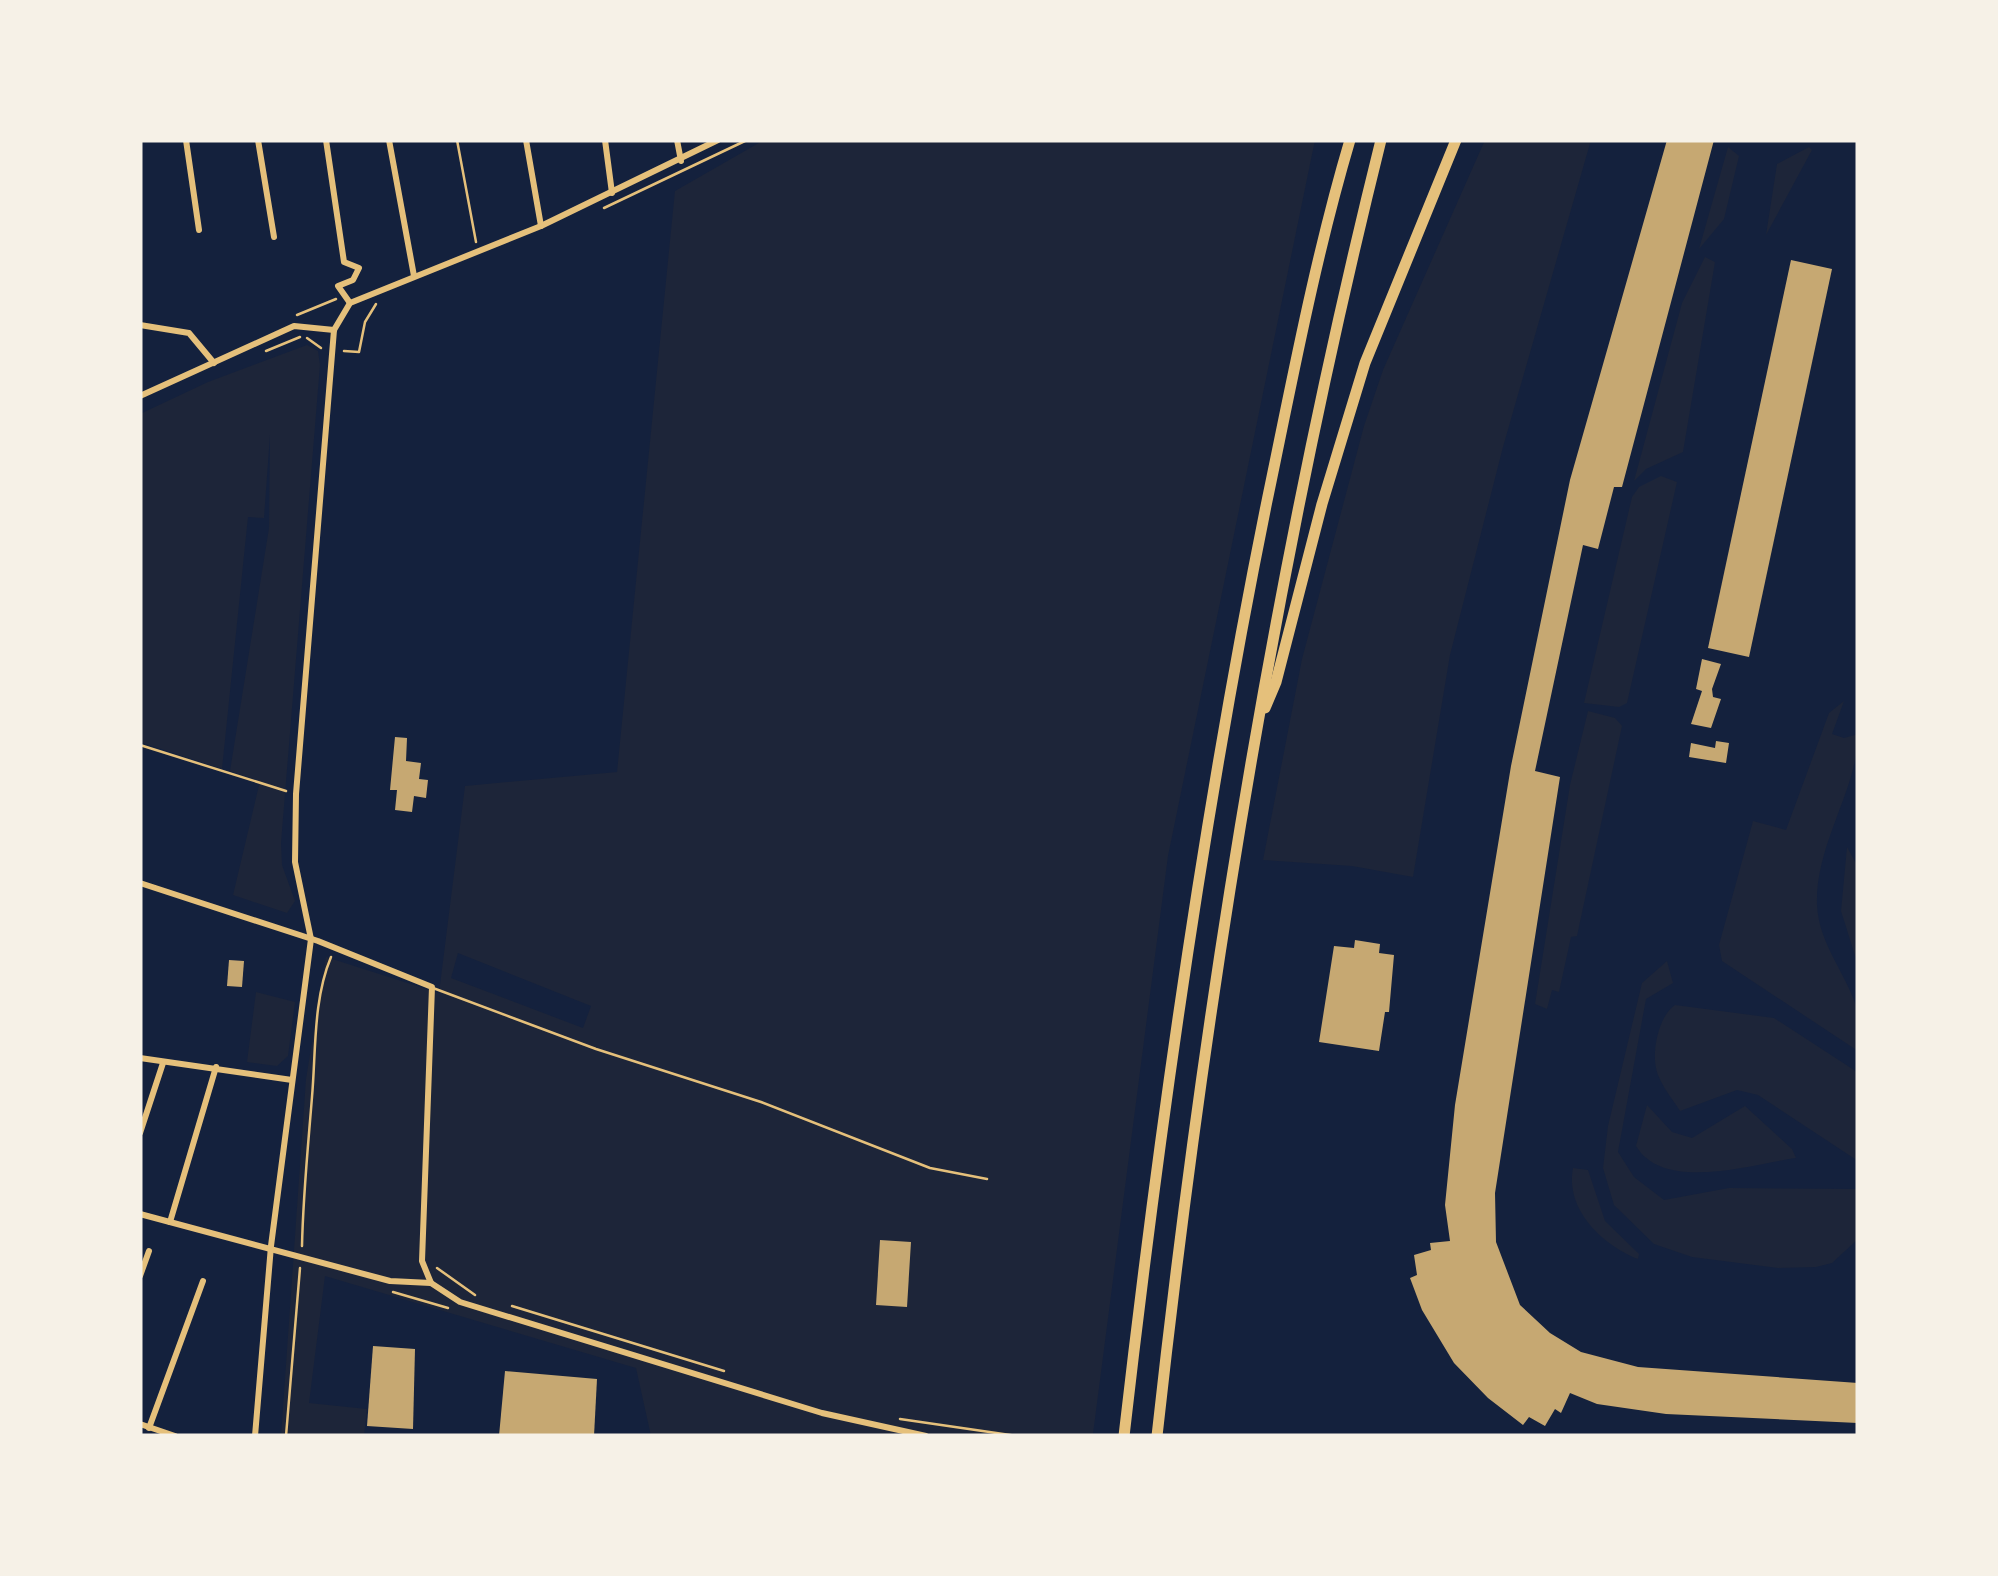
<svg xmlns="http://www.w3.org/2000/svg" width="1998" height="1576" viewBox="0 0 1998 1576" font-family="'Alegreya Sans',sans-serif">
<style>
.green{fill:#1d2539;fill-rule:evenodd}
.building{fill:#c6a872}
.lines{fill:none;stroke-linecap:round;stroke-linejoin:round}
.path{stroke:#e5c07b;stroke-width:2.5}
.service{stroke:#e5c07b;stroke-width:2.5}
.minor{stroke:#e5c07b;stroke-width:6}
.motorway{stroke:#e5c07b;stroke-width:11}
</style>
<rect width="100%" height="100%" fill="#14213d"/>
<g class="green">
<path d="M764,140H1315L1168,856L1093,1434L651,1436L636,1368L325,1276L309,1403L367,1409L364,1436H281L306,1079L326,957L439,993L465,786L617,772L675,191ZM458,953L591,1006L583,1028L451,978Z"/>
<path d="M1485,140H1591L1503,447L1450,655L1413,877L1352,866L1263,860L1302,659L1364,426L1383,370Z"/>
<path d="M1728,147L1739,156L1724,219L1699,249Z"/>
<path d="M1809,147L1812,150L1766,235L1777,164Z"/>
<path d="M1705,257L1715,262L1683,452L1646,469L1634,481L1682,303Z"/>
<path d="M307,345L318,351L320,365L281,843L282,865L295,901L287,913L233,895L260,781L230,771L269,528L270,435L264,518L248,517L222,769L140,742V414L208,382Z"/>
<path d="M1661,476L1677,482L1627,703L1619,707L1584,703L1632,497L1639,487Z"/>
<path d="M1844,701L1832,734L1844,738L1858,734C1858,789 1815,844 1817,905C1819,946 1848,975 1858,1012C1861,1024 1858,1039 1858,1051L1728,965L1722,961L1719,945L1753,821L1786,830L1829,713Z"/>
<path d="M1588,711L1615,718L1622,726L1577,936L1571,937L1559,992L1552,990L1547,1009L1535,1004L1570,785Z"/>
<path d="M1847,847L1858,867V965L1841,911Z"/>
<path d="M1667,961L1673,983L1646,999L1618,1152L1634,1177L1664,1200L1729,1188L1857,1189L1858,1239L1832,1263L1816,1267L1778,1268L1692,1257L1654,1244L1614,1205L1603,1168L1608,1126L1642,983Z"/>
<path d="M256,992L295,1002L288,1056L277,1066L247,1062Z"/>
<path d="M1675,1005L1774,1018L1854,1070L1858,1074V1161L1758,1095L1737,1090L1680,1111C1673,1100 1663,1088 1658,1075C1650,1056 1658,1016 1675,1005Z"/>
<path d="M1647,1105L1672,1132L1692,1138L1745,1106L1792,1149L1796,1158C1752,1164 1664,1193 1636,1146Z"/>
<path d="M1573,1168L1588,1170L1605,1221L1639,1254L1638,1259C1603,1245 1565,1210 1573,1168Z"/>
</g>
<g class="building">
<path d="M1667,140H1714L1622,487H1614L1598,549L1583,545L1535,771L1560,777L1495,1193L1496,1242L1520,1305L1550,1333L1581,1352L1638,1367L1858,1383V1423L1666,1414L1597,1404L1570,1393L1561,1413L1555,1409L1545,1426L1529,1417L1523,1425L1488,1398L1454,1363L1422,1310L1410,1278L1417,1275L1414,1255L1431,1250L1430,1243L1450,1241L1445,1205L1455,1105L1511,766L1570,480Z"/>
<path d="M1791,260L1832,269L1749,657L1708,648Z"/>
<path d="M1702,659L1721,664L1712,689L1713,697L1721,699L1711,728L1691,724L1702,691L1696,689Z"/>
<path d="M395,737L407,738L406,761L421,763L419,779L428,780L426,798L414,796L412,812L395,810L397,790H390Z"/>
<path d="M1716,741L1729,743L1726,763L1689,757L1691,743L1715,748Z"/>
<path d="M1355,940L1380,944L1379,953L1394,955L1389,1012H1385L1379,1051L1319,1042L1334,946L1354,948Z"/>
<path d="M229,960L244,961L242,987L227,986Z"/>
<path d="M880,1240L911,1242L907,1307L876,1305Z"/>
<path d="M373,1346L415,1349L413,1429L367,1426Z"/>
<path d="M505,1371L597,1379L594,1436H499Z"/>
</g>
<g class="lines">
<g class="path">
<path d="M457,140L476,242"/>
<path d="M604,208L747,140"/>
<path d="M297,315L336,299"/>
<path d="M307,338L321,348"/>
<path d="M266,351L300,337"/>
<path d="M344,351L359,352L365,322L376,304"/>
<path d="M140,745L286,791"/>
<path d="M302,1246C303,1196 308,1147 312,1097C316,1051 313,1000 331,957"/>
<path d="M437,1268L475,1295"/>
<path d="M393,1292L448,1308"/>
<path d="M512,1306L724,1371"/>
<path d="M900,1419L1017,1436"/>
<path d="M286,1436L300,1268"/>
</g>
<path class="service" d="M433,988L596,1049L761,1102L930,1168L987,1179"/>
<g class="minor">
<path d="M186,140L199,230"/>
<path d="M258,140L274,237"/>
<path d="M326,140L344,262L359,268L353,280L338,286L350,303"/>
<path d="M389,140L414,276"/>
<path d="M526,140L541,226"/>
<path d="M605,140L612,193"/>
<path d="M677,140L681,161"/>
<path d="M140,325L189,333L214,363"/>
<path d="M140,396L294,326L334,330"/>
<path d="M140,883L318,941L432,987L422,1261L431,1283"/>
<path d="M140,1058L292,1080"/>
<path d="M140,1133L163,1063"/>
<path d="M140,1214L390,1281L431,1283L460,1302L822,1413L926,1436"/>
<path d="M170,1222L216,1067"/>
<path d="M140,1276L149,1251"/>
<path d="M140,1424L175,1436"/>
<path d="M149,1428L203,1281"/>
<path d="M255,1436L271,1246L311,939L295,862L296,794L334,330L350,303L541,226L718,140"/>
</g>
<g class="motorway">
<path d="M1265,708L1276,682L1322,504L1365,363L1456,140"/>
<path d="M1124,1436C1160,1122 1204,811 1267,501C1292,381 1315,258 1350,140"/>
<path d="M1157,1436C1205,999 1275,566 1381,140"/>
</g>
</g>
<rect width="1998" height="1576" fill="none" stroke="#f6f1e7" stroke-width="285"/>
</svg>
